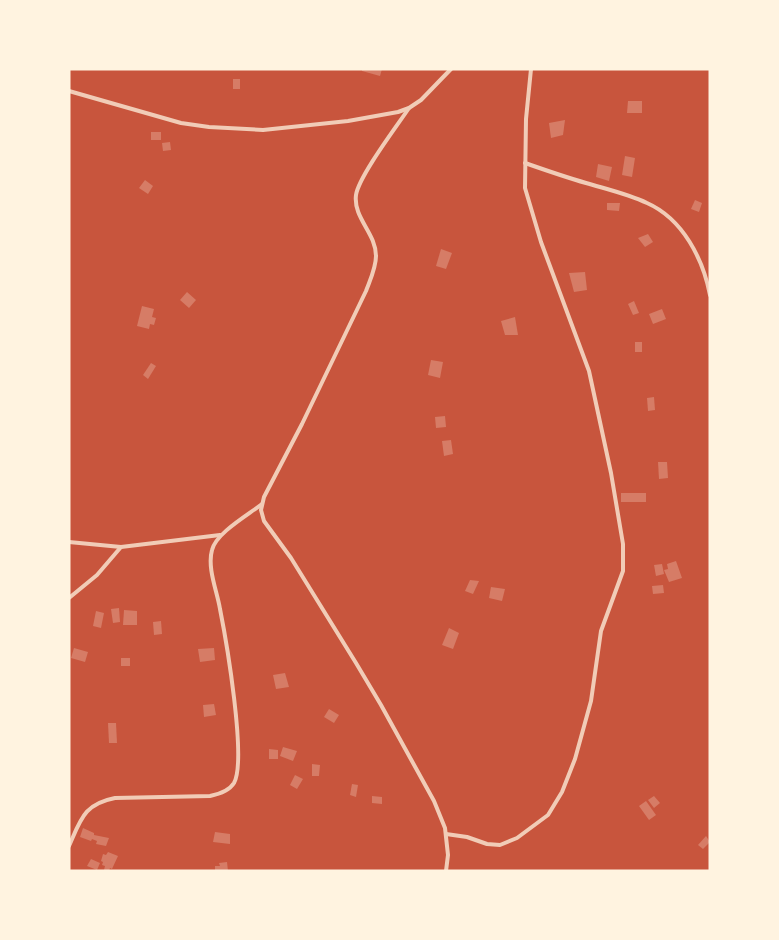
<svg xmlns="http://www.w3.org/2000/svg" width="779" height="940" viewBox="0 0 779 940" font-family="Barlow,sans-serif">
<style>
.building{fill:#d67c66}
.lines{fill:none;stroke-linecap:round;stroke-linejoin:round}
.minor{stroke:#f1ccb7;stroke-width:4}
</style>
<rect width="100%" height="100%" fill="#c8553d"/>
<g class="building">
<path d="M362,69H382L380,76L362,71Z"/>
<rect x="233" y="79" width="7" height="10"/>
<path d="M628,101H642V113H627Z"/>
<path d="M565,120L563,135L551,138L549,123Z"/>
<rect x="151" y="132" width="10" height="8"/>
<path d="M170,142L171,150L163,151L162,143Z"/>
<path d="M625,156L635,158L632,177L622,175Z"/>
<path d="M598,164L612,167L609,181L596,177Z"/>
<path d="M145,180L153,186L148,194L139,188Z"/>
<path d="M695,200L702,203L699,212L691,209Z"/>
<path d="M607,203H620L619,211L607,210Z"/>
<path d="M648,234L653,242L645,247L638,238Z"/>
<path d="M441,249L452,253L446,269L436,266Z"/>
<path d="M585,272L587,290L574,292L569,273Z"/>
<path d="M187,292L196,300L189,308L180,300Z"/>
<path d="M634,301L639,313L633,315L628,304Z"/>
<path d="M142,306L154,309L152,317L156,318L154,325L150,324L149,329L137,326Z"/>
<path d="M662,309L666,319L653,324L649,314Z"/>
<path d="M515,317L518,335H505L501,321Z"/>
<rect x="635" y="342" width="7" height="10"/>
<path d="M431,360L443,362L440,378L428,375Z"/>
<path d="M151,363L156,366L148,379L143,375Z"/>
<path d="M654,397L655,410L648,411L647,398Z"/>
<path d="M445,416L446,427L436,428L435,417Z"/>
<path d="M451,440L453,454L444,456L442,441Z"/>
<path d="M658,462H667L668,478L659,479Z"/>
<rect x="621" y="493" width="25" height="9"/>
<path d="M676,561L682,578L669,582L664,570L668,569L667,564Z"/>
<path d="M662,564L664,574L656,576L654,565Z"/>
<path d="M470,580L479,581L473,594L465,591Z"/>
<path d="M663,585L664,593L653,594L652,586Z"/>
<path d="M491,587L505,589L502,601L489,598Z"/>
<path d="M119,608L120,622L113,623L111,609Z"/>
<path d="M124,610L137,611V625H123Z"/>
<path d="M96,611L104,613L101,628L93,626Z"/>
<path d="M161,621L162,634L154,635L153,622Z"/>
<path d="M449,628L459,633L453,649L442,645Z"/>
<path d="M74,648L88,652L85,662L71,658Z"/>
<path d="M214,648L215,660L200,662L198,649Z"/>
<rect x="121" y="658" width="9" height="8"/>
<path d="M285,673L289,687L276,689L273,675Z"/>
<path d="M214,704L216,715L204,717L203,705Z"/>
<path d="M329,709L339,715L334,723L324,717Z"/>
<path d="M108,723H116L117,743H109Z"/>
<path d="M283,747L297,751L293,761L280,756Z"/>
<path d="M269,749L278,750V759H269Z"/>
<path d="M312,764L320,765L319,776H312Z"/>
<path d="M295,775L303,779L297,789L290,785Z"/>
<path d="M352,784L358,785L356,797L350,795Z"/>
<path d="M372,796L382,797V804L372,803Z"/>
<path d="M654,796L660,803L654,808L648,800Z"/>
<path d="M646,801L656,815L649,820L639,806Z"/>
<path d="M83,828L94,833V835L109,838L106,846L96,844L97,841L92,839L91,841L80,837Z"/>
<path d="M215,832L230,834V844L213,842Z"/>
<path d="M706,836L710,842L703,849L698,845Z"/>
<path d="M108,852L118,856L112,869L110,868L109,871L104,870L105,866L102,865L103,862L101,861L103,854L106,855Z"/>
<path d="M91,859L100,863L97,870L87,866Z"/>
<path d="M227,862L228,871H215V866H220L219,863Z"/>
</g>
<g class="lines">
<g class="minor">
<path d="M69,91L181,123L209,127L263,130L348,121L398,112L409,108L421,100L451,69"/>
<path d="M409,108C397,126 359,176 356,195C353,218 376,233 376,256C376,268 370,280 366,291L302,424L264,497L261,510L264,521L291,558L356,663L381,705L434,801L445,828L448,855L446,871"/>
<path d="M525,163C545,170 565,177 586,183C606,189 628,194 647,203C683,219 703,259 710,295"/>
<path d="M69,542L121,547L220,535"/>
<path d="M69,598L97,575L121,547"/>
<path d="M446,834L467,837L487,844L500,845L517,838L548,815L562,792L575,759L591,701L601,631L623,571V544L611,473L589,371L541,242L525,188L526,119L531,69"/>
<path d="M69,846C81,819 84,804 115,798L210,796C220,794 229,791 234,783C247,760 226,639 220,609C217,591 207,568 212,550C216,533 248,515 262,504"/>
</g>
</g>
<rect width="779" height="940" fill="none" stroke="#fff3e0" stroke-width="141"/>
</svg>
